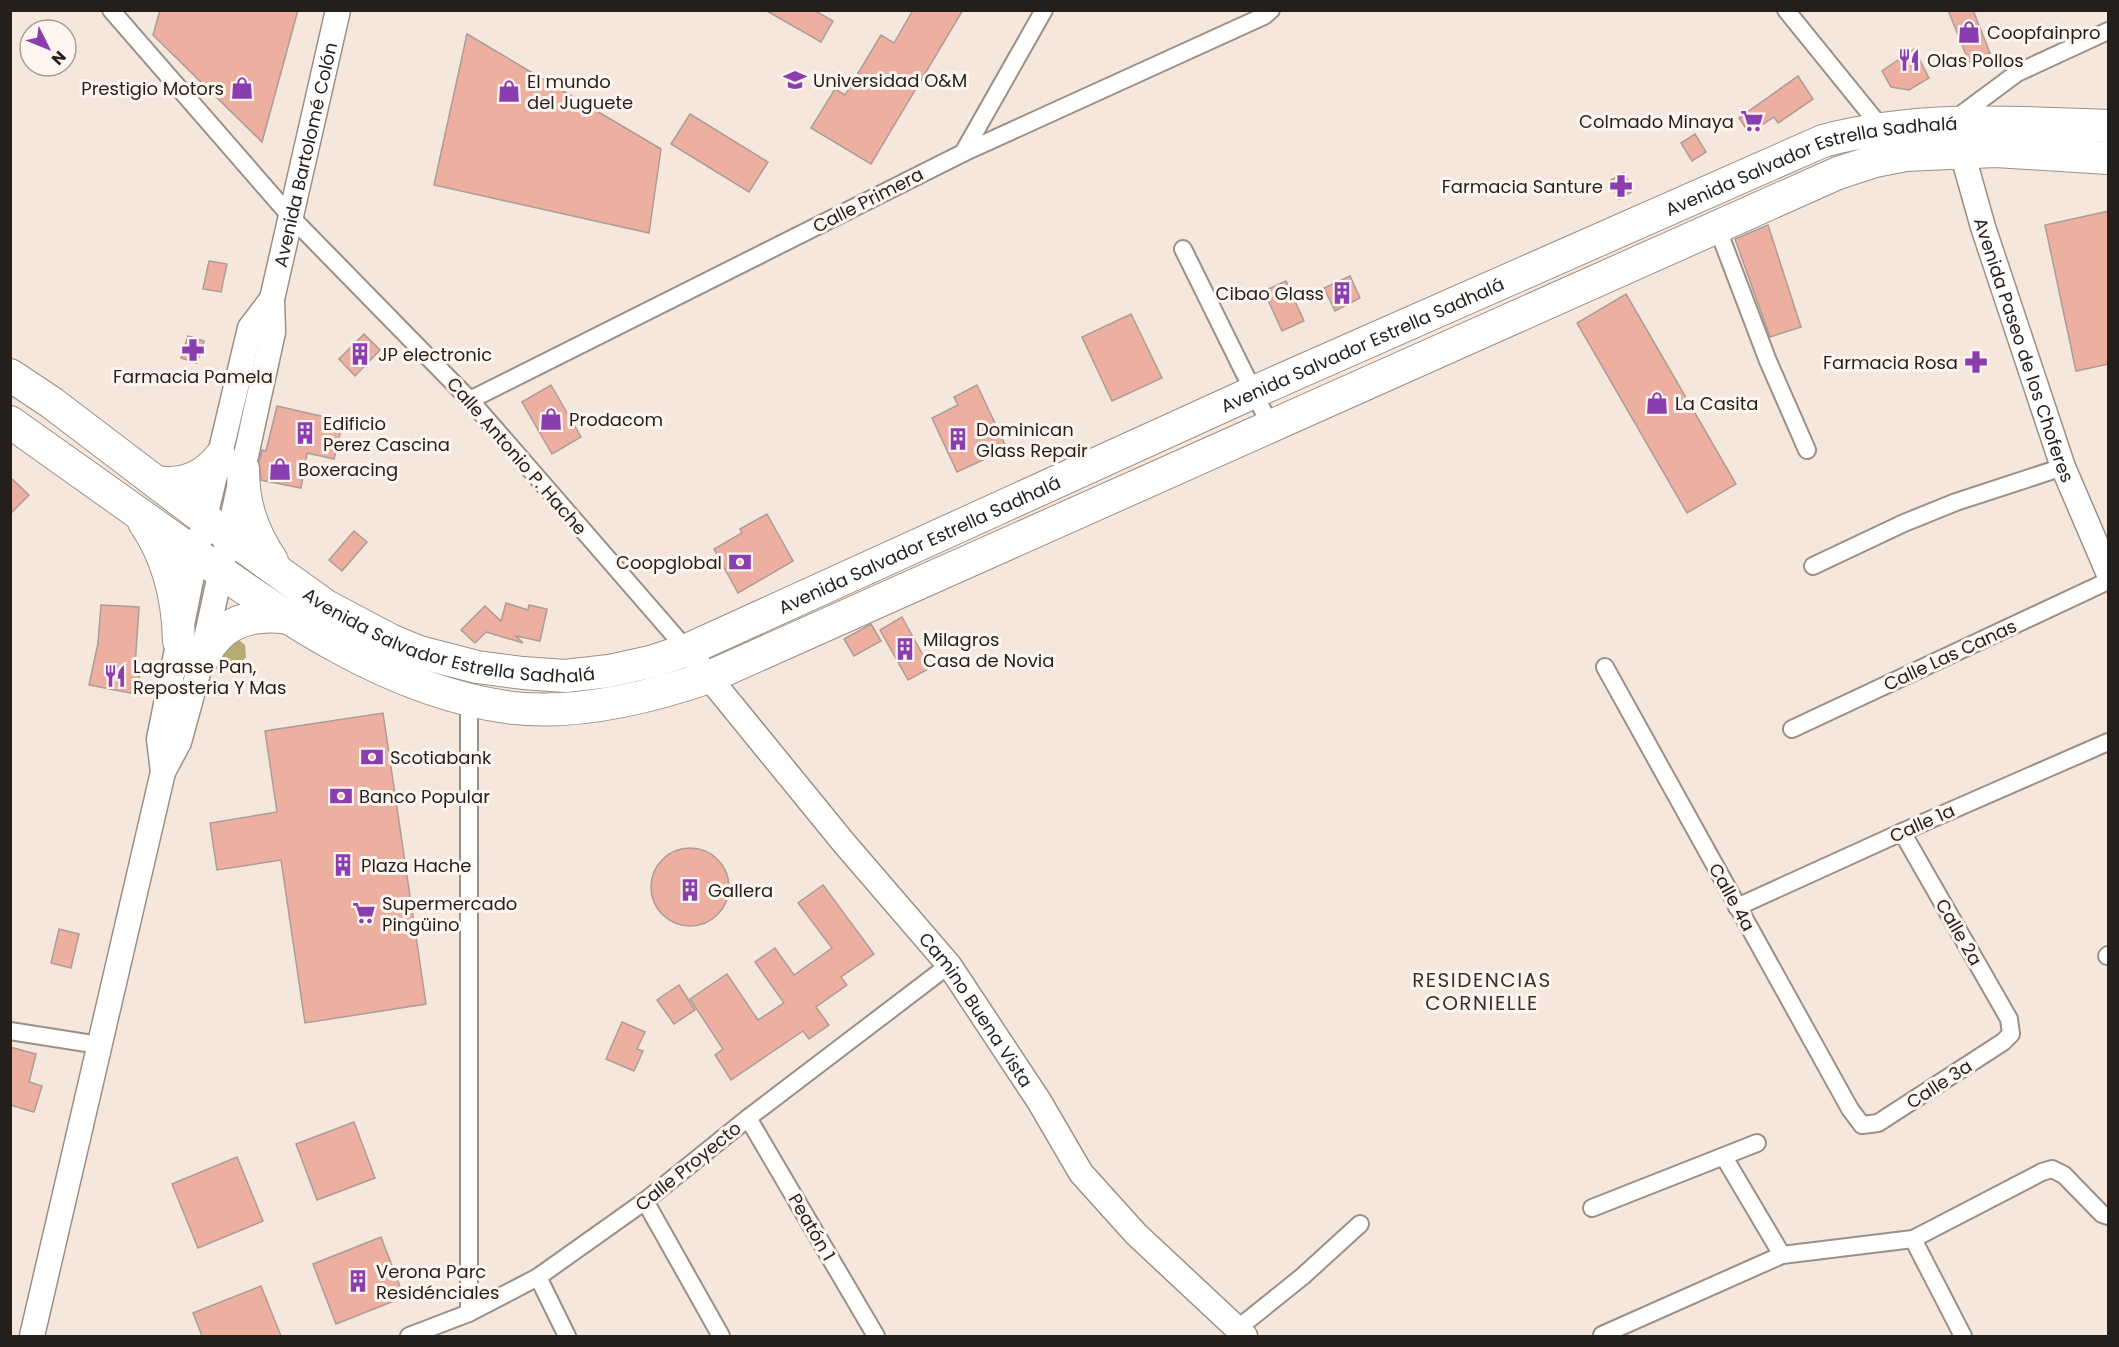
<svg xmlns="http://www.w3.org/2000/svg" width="2119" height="1347" viewBox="0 0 2119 1347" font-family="Poppins,sans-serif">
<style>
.water{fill:#b7aa73}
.building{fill:#ecafa0;stroke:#ad9c98;stroke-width:1.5}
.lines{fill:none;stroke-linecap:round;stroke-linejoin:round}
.street-casing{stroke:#9c8f86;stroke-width:20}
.secondary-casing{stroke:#9c8f86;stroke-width:27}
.highway-casing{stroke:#9c8f86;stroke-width:34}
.street{stroke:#fff;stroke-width:16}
.secondary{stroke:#fff;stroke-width:24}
.highway{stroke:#fff;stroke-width:32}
.labels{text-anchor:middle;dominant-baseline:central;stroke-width:6;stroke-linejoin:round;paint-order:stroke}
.poi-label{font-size:18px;fill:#251f1c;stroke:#fff5f0;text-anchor:start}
.street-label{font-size:18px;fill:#251f1c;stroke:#fff5f0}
.neighbourhood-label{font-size:20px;letter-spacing:1.5px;fill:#3b3028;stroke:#fff5f0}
</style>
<rect width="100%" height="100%" fill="#f6e7dd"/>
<path class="water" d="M239,640L245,645L246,657L240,663H227L222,656V647Z"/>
<g class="building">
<path d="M160,10H298L262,142L153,35Z"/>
<path d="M765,10H814L833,21L821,42Z"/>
<path d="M913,10H963L871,164L811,128L835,89L845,95L881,35L894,43Z"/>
<path d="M1948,10H1973L1990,53L1969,62Z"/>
<path d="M467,34L661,149L649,233L434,185Z"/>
<path d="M1914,49L1929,78L1909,90L1891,87L1882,71Z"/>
<path d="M1798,76L1813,99L1778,123L1774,117L1749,133L1739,118Z"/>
<path d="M690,114L768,162L749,192L671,144Z"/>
<path d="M1695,134L1706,152L1692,161L1681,143Z"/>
<path d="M1624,173L1633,191L1619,199L1609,181Z"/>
<path d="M2109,211V364L2076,371L2045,225Z"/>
<path d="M1768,225L1801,327L1770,337L1735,239Z"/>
<path d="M209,261L227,264L221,292L203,289Z"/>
<path d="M1350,276L1360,298L1335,311L1324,288Z"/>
<path d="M1286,281L1304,321L1282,331L1264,291Z"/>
<path d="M1626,294L1736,484L1687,513L1577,323Z"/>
<path d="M1131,314L1162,378L1112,401L1082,337Z"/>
<path d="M364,334L380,350L355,376L339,359Z"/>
<path d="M188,336L204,341L197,363L181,358Z"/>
<path d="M551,385L581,437L552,454L522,402Z"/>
<path d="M977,385L1007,449L957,472L932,418L958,405L954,397Z"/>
<path d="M277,406L343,421L334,459L307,453L301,488L261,480L259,462L262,450L266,451Z"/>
<path d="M10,477L29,495L10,514Z"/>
<path d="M767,514L793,561L738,593L714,549L742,533L740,529Z"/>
<path d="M354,531L367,542L342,571L329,560Z"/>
<path d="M506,603L528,610L529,605L547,609L540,641L516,636L523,643L486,632L475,643L461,630L485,606L501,621Z"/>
<path d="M101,605L139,607L135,667L141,668L136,694L89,685L98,643Z"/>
<path d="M902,617L930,668L908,680L880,630Z"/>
<path d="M871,624L881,641L854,656L844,639Z"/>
<path d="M383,713L426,1004L305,1023L281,860L217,870L210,823L277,812L265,731Z"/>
<circle cx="690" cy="887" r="39"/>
<path d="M823,885L874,954L841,977L847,985L816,1007L829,1025L809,1039L803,1031L731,1080L715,1055L723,1049L690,999L727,974L758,1020L784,1003L755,962L775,948L794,975L832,948L798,903Z"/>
<path d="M59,929L79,934L71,968L51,963Z"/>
<path d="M679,985L695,1010L674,1024L657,1000Z"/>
<path d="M622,1022L645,1032L637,1049L643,1051L634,1071L606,1059Z"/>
<path d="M10,1047L36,1054L29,1082L42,1086L34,1112L10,1105Z"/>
<path d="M354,1122L375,1178L317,1200L296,1144Z"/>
<path d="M237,1157L263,1221L198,1248L172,1184Z"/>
<path d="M381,1237L404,1297L336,1324L313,1264Z"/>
<path d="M261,1286L281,1336H202L193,1313Z"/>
</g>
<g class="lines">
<g class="street-casing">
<g id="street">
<path d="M111,10L291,217L470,400L687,650"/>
<path d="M1786,10L1884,131"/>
<path d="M1955,119L2017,73L2108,31"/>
<path d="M963,153L1044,10"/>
<path d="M1717,227L1768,361L1807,450"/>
<path d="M1183,249L1271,427"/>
<path d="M470,400L963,153L1264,16L1271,10"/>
<path d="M1813,566L1904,523L1956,502L2063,467"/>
<path d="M1605,667L1850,1109L1862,1125L1878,1123L2003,1042L2011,1034L2009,1019L1902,832"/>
<path d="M469,701V1313"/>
<path d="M1792,729L2108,581"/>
<path d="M1737,907L1902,832L2108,742"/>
<path d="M2107,956L2108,955"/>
<path d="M10,1031L99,1045"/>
<path d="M748,1118L876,1336"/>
<path d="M1724,1157L1782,1255"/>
<path d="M645,1201L721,1336"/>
<path d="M1592,1208L1757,1143"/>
<path d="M1913,1239L1963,1336"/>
<path d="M538,1277L567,1336"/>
<path d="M1237,1329L1303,1276L1360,1224"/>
<path d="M1602,1335L1782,1255L1913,1239L2042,1172L2052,1169L2064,1175L2102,1214L2108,1216"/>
<path d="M409,1336L469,1313L538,1277L645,1201L748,1118L949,965"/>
</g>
</g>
<g class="secondary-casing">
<g id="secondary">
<path id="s1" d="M1958,138L1983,227L2063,467L2108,572"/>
<path id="s2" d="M698,664L844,843L949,965L1039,1101L1081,1173L1136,1234L1245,1336"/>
<path d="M163,772L159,739L196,555L250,328L272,299"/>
<path id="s3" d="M32,1336L163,772L179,742L201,662L273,332L272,299L338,10"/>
</g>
</g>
<g class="highway-casing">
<g id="highway">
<path id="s4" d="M10,375L52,403L194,511L326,606L390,640L419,652L477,667L523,673L565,676L609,671L654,661L687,650L1254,392L1823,141C1917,116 2013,122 2108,126"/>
<path d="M10,422C66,462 121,501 176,540C278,613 386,692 513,708C577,715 648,698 709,677L1838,173L1875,161L1906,155L1927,154L1996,151L2108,158"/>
<path d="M243,469C243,504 252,531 272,561"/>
<path d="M157,482C183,486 204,478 220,457"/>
<path d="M144,522C169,558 178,599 179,641"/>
<path d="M201,662C218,623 249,612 289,618"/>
</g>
</g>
<use href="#street" class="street"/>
<use href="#secondary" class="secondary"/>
<use href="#highway" class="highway"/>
</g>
<defs>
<g id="shop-bare" transform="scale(1.8)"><path d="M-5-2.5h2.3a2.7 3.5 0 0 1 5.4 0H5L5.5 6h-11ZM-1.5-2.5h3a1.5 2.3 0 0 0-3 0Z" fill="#893dae" stroke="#fff5f0" stroke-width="2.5" paint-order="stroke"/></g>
<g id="restaurant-bare" transform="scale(1.8)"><path d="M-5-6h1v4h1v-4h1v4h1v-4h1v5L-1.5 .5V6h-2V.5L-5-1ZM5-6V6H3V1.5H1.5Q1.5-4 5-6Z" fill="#893dae" stroke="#fff5f0" stroke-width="2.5" paint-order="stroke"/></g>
<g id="university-bare" transform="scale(1.8)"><path d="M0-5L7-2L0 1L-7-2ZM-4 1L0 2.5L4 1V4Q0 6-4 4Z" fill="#893dae" stroke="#fff5f0" stroke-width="2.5" paint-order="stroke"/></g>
<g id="supermarket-bare" transform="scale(1.8)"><path d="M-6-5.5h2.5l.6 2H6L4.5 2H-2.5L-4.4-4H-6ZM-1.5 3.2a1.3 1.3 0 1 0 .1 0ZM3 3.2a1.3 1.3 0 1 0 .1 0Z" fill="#893dae" stroke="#fff5f0" stroke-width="2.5" paint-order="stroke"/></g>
<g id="pharmacy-bare" transform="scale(1.8)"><path d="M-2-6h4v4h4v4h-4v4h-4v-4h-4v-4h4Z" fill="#893dae" stroke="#fff5f0" stroke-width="2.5" paint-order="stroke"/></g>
<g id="building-bare" transform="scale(1.8)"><path d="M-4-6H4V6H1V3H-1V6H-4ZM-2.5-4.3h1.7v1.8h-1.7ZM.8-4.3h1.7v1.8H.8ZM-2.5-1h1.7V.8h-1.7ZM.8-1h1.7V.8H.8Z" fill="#893dae" stroke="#fff5f0" stroke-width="2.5" paint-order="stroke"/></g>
<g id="bank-bare" transform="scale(1.8)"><path d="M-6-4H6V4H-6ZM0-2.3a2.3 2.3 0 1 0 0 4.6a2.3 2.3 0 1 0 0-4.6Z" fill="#893dae" stroke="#fff5f0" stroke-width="2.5" paint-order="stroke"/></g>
</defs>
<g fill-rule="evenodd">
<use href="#shop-bare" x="1969" y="32"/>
<use href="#restaurant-bare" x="1909" y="60"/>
<use href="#university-bare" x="795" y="80"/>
<use href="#shop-bare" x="242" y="88"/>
<use href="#shop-bare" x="509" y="91"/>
<use href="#supermarket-bare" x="1752" y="121"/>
<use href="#pharmacy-bare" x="1621" y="186"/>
<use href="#building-bare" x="1342" y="293"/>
<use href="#pharmacy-bare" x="193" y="350"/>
<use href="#building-bare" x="360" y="354"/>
<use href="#pharmacy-bare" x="1976" y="362"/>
<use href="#shop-bare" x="1657" y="403"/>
<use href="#shop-bare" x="551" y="419"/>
<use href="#building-bare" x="305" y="433"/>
<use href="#building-bare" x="958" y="439"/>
<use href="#shop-bare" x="280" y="469"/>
<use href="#bank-bare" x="740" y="562"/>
<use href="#building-bare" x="905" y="649"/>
<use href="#restaurant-bare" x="115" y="676"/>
<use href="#bank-bare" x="372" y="757"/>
<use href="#bank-bare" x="341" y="796"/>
<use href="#building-bare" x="343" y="865"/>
<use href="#building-bare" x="690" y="890"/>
<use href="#supermarket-bare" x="364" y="913"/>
<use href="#building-bare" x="358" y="1281"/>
</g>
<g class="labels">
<g class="poi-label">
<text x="1987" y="32">Coopfainpro</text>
<text x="1927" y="60">Olas Pollos</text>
<text x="813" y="80">Universidad O&amp;M</text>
<text x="527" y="81">El mundo<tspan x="527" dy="21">del Juguete</tspan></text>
<text x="224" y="88" text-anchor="end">Prestigio Motors</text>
<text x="1734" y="121" text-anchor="end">Colmado Minaya</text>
<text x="1603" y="186" text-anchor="end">Farmacia Santure</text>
<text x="1324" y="293" text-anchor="end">Cibao Glass</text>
<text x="378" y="354">JP electronic</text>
<text x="1958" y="362" text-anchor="end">Farmacia Rosa</text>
<text x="193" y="376" text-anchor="middle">Farmacia Pamela</text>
<text x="1675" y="403">La Casita</text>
<text x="569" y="419">Prodacom</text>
<text x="323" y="423">Edificio<tspan x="323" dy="21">Perez Cascina</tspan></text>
<text x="976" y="429">Dominican<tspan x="976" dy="21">Glass Repair</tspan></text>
<text x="298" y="469">Boxeracing</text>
<text x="722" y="562" text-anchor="end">Coopglobal</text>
<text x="923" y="639">Milagros<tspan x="923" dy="21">Casa de Novia</tspan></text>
<text x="133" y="666">Lagrasse Pan,<tspan x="133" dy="21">Reposteria Y Mas</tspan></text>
<text x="390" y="757">Scotiabank</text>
<text x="359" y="796">Banco Popular</text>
<text x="361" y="865">Plaza Hache</text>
<text x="708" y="890">Gallera</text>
<text x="382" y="903">Supermercado<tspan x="382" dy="21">Pingüino</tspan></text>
<text x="376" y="1271">Verona Parc<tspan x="376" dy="21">Residénciales</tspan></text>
</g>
<g class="street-label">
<text stroke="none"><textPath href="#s3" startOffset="1215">Avenida Bartolomé Colón</textPath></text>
<text stroke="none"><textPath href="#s4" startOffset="1996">Avenida Salvador Estrella Sadhalá</textPath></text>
<text transform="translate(868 200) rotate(-27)">Calle Primera</text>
<text stroke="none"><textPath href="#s4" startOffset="1510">Avenida Salvador Estrella Sadhalá</textPath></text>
<text stroke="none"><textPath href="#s1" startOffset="222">Avenida Paseo de los Choferes</textPath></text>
<text transform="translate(517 456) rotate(49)">Calle Antonio P. Hache</text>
<text stroke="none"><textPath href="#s4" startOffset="1024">Avenida Salvador Estrella Sadhalá</textPath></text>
<text stroke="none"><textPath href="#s4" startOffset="520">Avenida Salvador Estrella Sadhalá</textPath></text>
<text transform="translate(1950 655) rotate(-25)">Calle Las Canas</text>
<text transform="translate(1922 823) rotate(-24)">Calle 1a</text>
<text transform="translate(1732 897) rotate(61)">Calle 4a</text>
<text transform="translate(1959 932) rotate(60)">Calle 2a</text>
<text stroke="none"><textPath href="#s2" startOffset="444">Camino Buena Vista</textPath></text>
<text transform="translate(1939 1084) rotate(-33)">Calle 3a</text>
<text transform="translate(688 1166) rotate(-39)">Calle Proyecto</text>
<text transform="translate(812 1227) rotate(60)">Peatón 1</text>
</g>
<g class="neighbourhood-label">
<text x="1482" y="980">RESIDENCIAS<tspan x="1482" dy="23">CORNIELLE</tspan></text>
</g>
</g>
<rect width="2119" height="1347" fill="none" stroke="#251f1c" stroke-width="24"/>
<g transform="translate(48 48) rotate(133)"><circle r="28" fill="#fff5f0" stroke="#a89f9b" stroke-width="1.5"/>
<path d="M0-4.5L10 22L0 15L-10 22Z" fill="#893dae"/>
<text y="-9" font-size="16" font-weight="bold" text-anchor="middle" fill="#251f1c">N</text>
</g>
</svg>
